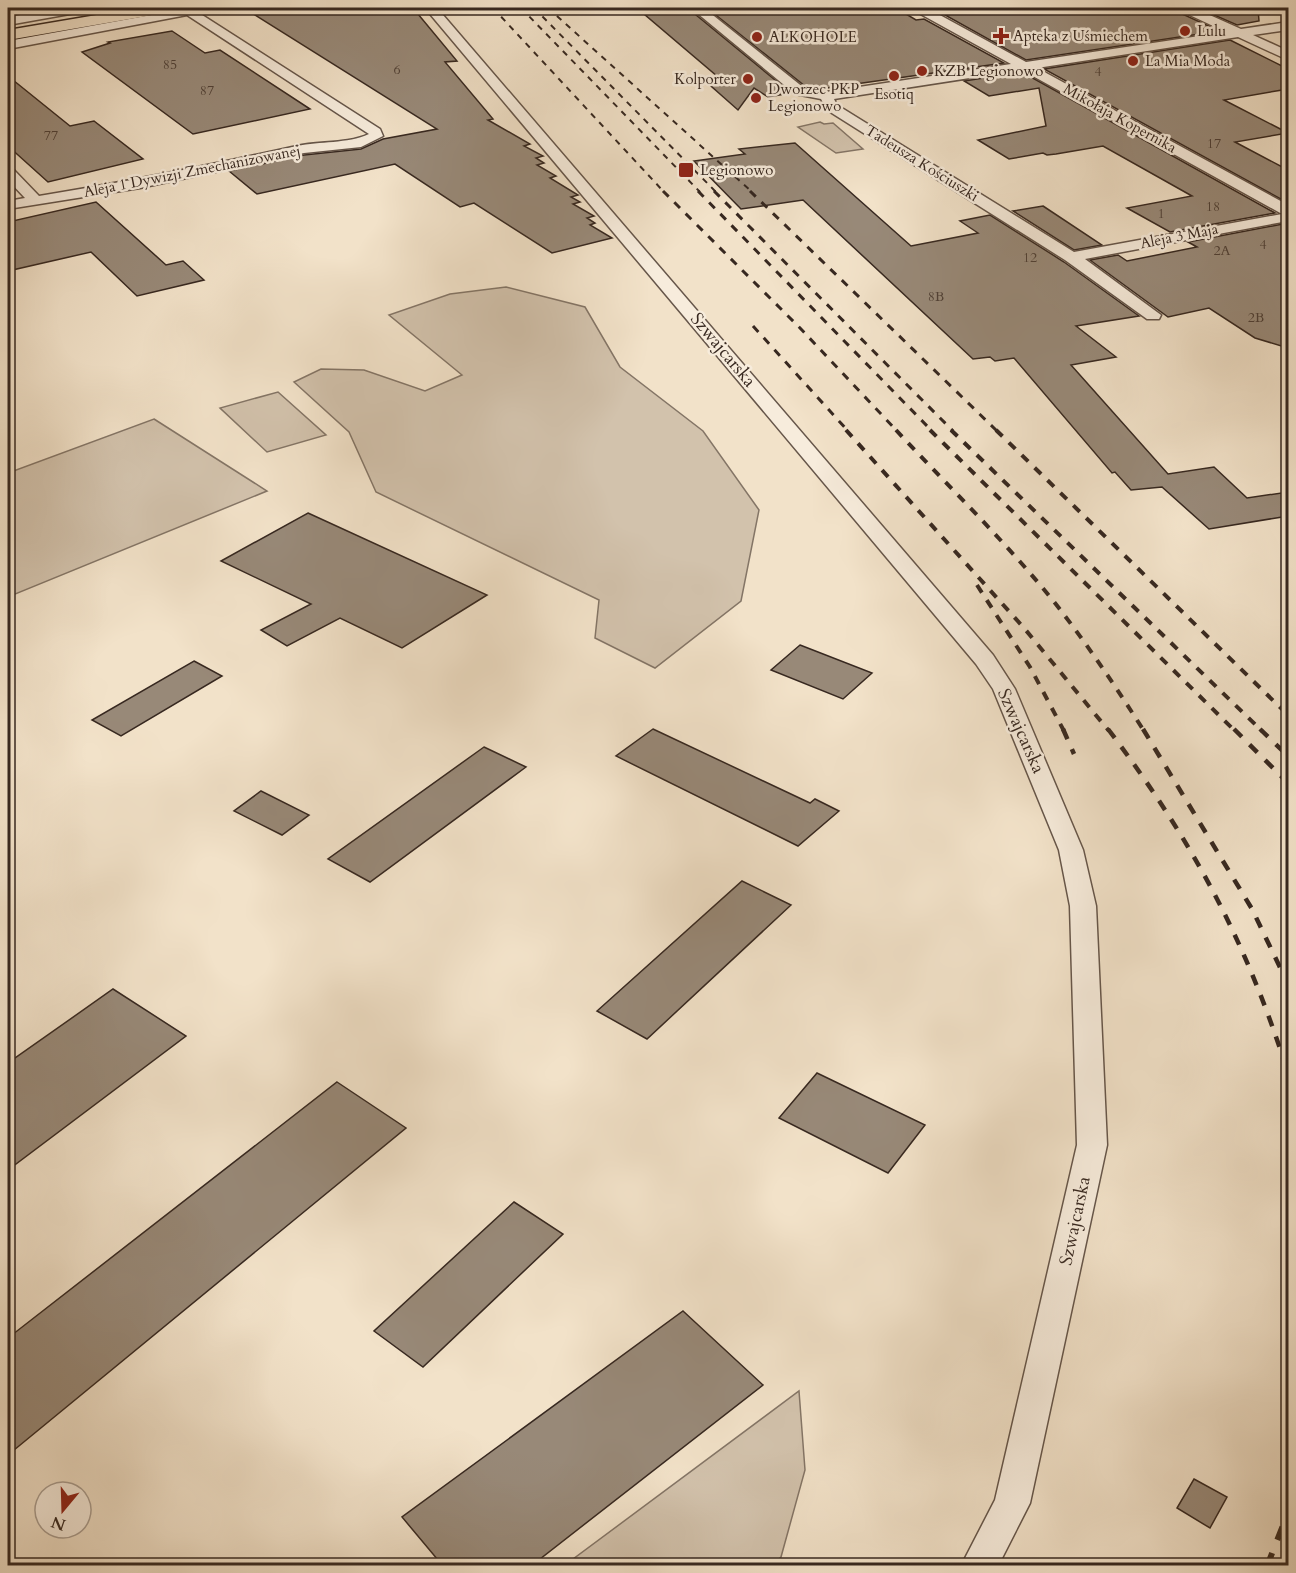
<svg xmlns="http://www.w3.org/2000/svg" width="1296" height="1573" viewBox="0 0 1296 1573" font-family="Cardo,serif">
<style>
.green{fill:#d2c2ac;stroke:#847566;stroke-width:1.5}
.building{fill:#988978;stroke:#372820;stroke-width:1.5}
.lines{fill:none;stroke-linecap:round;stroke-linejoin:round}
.street-casing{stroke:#66564a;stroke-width:3}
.primary-casing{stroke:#372820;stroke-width:3}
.street{fill:#f7ecdc;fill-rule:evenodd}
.primary{fill:#f2e2c9;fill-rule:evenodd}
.rail-far4{stroke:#372820;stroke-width:2;stroke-dasharray:6 6;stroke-linecap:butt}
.rail-far3{stroke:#372820;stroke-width:3;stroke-dasharray:8 8;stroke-linecap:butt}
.rail-far2{stroke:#372820;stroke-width:4;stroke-dasharray:9 9;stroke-linecap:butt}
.rail-far1{stroke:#372820;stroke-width:4.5;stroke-dasharray:11 11;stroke-linecap:butt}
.rail{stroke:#372820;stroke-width:6;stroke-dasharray:14 14;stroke-linecap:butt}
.poi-dot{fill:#8f2418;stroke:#f7ecdc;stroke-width:2}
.labels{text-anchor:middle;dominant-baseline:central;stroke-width:5;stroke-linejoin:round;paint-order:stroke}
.far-number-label{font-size:14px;fill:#4f4036}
.far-poi-label{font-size:15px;fill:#372820;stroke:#f7ecdc;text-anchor:start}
.far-street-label{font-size:15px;fill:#372820;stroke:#f7ecdc}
.street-label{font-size:18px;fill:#372820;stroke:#f7ecdc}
</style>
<rect width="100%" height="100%" fill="#f2e2c9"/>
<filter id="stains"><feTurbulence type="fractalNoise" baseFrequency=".00333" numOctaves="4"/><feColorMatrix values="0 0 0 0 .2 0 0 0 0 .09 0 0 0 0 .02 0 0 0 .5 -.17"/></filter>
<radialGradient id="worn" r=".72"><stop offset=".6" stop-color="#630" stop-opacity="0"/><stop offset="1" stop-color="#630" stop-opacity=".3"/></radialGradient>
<g class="green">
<path d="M820,122L824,124L833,123L863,149L836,153L798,127Z"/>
<path d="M506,287L585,307L620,367L703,431L759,510L741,601L655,668L595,638L599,600L376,492L349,432L294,382L321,369L364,370L425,391L462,375L389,315L450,294Z"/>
<path d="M278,392L326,435L267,452L220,408Z"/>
<path d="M154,419L267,491L8,597V473Z"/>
<path d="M799,1391L805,1470L781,1557L772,1565H565Z"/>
</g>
<g class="building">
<path d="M244,8H413L457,61L445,62L493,119L488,120L530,144L524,146L543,156L536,158L544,163L537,165L556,176L550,178L578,195L571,197L580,202L573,204L594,216L587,218L595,223L590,225L612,238L552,253L474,203L460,207L395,164L257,194L229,171L304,155L361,149L383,139L437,129Z"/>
<path d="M707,8H762L771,13L811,8H896L916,20L924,19L1004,63L820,89L805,86Z"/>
<path d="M999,8H1177L1180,13L1213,28L1207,29L1213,32L1026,60L945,15Z"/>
<path d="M1198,8H1258L1259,21L1237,25Z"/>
<path d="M689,9L690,10L791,93L768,97L754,88L738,110L703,79L718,77L644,14Z"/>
<path d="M172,31L205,53L220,50L310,109L193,134L82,52L110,43L108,42Z"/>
<path d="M1230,40L1288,69V89L1224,100L1288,133L1235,142L1288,170V203L1044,69Z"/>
<path d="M1022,72L1275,213L1170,232L1127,208L1192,196L1103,146L1056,154L1047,155L1043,153L1009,159L978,140L1046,126L1039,88L989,96L964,81Z"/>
<path d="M8,76L70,126L94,121L143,159L48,182L8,146Z"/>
<path d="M795,143L911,246L978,233L960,221L990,215L1064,262L1139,316L1076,326L1116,357L1071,365L1168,474L1214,467L1247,498L1288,492V516L1209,529L1162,487L1131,490L1115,472L1112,473L1014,358L995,361L990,357L973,359L803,200L741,209L694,161L745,154L739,149Z"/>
<path d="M96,202L166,265L183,261L204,280L137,296L91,252L8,271V222Z"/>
<path d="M1043,206L1102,245L1074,250L1013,211Z"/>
<path d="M1288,223V348L1255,338L1209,308L1168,317L1090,260L1118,255L1127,261L1197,247L1188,242Z"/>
<path d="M308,513L487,595L402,648L340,618L287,646L261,630L311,604L221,561Z"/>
<path d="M800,645L872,673L843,699L771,670Z"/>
<path d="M194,661L222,676L121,736L92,720Z"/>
<path d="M653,729L810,803L815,799L839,811L798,846L616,756Z"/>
<path d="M484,747L526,767L370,882L328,859Z"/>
<path d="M261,791L309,815L282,835L234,811Z"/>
<path d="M742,881L791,905L647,1039L597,1011Z"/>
<path d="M113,989L186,1036L8,1170V1063Z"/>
<path d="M817,1073L925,1125L888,1173L779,1118Z"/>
<path d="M337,1082L406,1128L8,1455V1338Z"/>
<path d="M514,1202L563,1234L423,1367L374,1331Z"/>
<path d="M683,1311L763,1385L531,1566H443L402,1517Z"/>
<path d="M1194,1479L1227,1497L1210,1528L1177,1508Z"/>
</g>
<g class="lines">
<g class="street-casing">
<g id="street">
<path d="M64,8H87L81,12L8,25V17Z"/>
<path d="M190,8H213L211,11L199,13L380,129L383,136L361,147L304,153L140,188L8,209V201L25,198L8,180V168L13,169L39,196C126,182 211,165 297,146C320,141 347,144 369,134L187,15L8,49V41Z"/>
<path d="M425,8H437L993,655L1015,689L1083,850L1096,906L1107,1145L1030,1503L998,1566H961L995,1500L1077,1145L1070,906L1059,850L993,689L976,664Z"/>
<path d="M691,8H704L804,88L826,92L1011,64L915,11L913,8H927L1026,62L1226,32L1181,11L1179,8H1194L1241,29L1288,22V30L1253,35L1288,51V60L1238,37L1037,68L1288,205V221L1085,259L1161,315L1159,319H1147L1065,260L827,110L821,99L795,94ZM1022,70L1282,214L1074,252L837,105L834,99Z"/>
</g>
</g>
<g class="primary-casing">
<path id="primary" d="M138,8H172L164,13L8,40V30Z"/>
</g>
<use href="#street" class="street"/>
<use href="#primary" class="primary"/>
<g class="rail-far4">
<path d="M493,8L664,192"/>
<path d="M521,8L700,192"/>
<path d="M534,8L716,192"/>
<path d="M548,8L752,192"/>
</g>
<g class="rail-far3">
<path d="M663,191L800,328L897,431"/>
<path d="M698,191L932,431"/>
<path d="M714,191L953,431"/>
<path d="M750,191L997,431"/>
<path d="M753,326L848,431"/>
</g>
<g class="rail-far2">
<path d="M846,430L1024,628L1109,731"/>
<path d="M896,430C949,487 1006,542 1055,603C1087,644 1116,687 1144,731"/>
<path d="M930,430L1235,731"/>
<path d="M951,430L1262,731"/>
<path d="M996,430L1288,715"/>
<path d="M977,585L1030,667L1064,731"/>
</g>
<g class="rail-far1">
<path d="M1063,729L1074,754"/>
<path d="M1108,729C1192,840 1246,940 1288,1073"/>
<path d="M1143,729L1252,909L1288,984"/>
<path d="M1234,729L1288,783"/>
<path d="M1260,729L1288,756"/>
</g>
<path class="rail" d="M1267,1566L1288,1513"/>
</g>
<g class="poi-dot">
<circle cx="1185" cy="31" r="6"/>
<path d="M998 27h6v6h6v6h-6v6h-6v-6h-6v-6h6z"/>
<circle cx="757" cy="37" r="6"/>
<circle cx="1133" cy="61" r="6"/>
<circle cx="922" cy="71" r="6"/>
<circle cx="894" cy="76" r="6"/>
<circle cx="748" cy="79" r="6"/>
<circle cx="756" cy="98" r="6"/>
<rect x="678" y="162" width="16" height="16" rx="3"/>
</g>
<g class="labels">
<g class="far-number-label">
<text x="170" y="64">85</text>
<text x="397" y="69">6</text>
<text x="1098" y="71">4</text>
<text x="207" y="90">87</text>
<text x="51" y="135">77</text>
<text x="1214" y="143">17</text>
<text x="1213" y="206">18</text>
<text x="1161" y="213">1</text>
<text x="1263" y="244">4</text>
<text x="1222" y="250">2A</text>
<text x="1030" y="257">12</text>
<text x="936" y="296">8B</text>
<text x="1256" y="317">2B</text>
</g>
<g class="far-poi-label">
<text x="1197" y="31">Lulu</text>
<text x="1013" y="36">Apteka z Uśmiechem</text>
<text x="769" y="37">ALKOHOLE</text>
<text x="1145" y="61">La Mia Moda</text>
<text x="934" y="71">KZB Legionowo</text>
<text x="736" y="79" text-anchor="end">Kolporter</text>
<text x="768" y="89">Dworzec PKP<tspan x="768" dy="17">Legionowo</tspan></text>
<text x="894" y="94" text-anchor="middle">Esotiq</text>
<text x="700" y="170">Legionowo</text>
</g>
<g class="far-street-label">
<text transform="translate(1120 118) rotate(29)">Mikołaja Kopernika</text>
<text transform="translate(922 163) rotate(32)">Tadeusza Kościuszki</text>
<text transform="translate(192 171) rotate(-11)">Aleja 1 Dywizji Zmechanizowanej</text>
<text transform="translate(1179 236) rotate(-11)">Aleja 3 Maja</text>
</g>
<g class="street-label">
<text transform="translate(723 350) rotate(50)">Szwajcarska</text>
<text transform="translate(1021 731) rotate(66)">Szwajcarska</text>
<text transform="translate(1075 1221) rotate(-78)">Szwajcarska</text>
</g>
</g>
<rect width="1296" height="1573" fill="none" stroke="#f2e2c9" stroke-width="30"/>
<rect x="9" y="9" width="1278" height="1555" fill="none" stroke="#372820" stroke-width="3"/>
<rect x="15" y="15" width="1266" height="1543" fill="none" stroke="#372820" stroke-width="1.5"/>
<g transform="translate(63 1510) rotate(199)"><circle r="28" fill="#f7ecdc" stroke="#aa9e91" stroke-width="1.5"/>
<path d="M0-4.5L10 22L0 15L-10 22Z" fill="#8f2418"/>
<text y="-9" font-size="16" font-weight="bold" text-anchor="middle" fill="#372820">N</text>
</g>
<rect width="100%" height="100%" filter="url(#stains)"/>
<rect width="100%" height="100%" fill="url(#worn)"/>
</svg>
